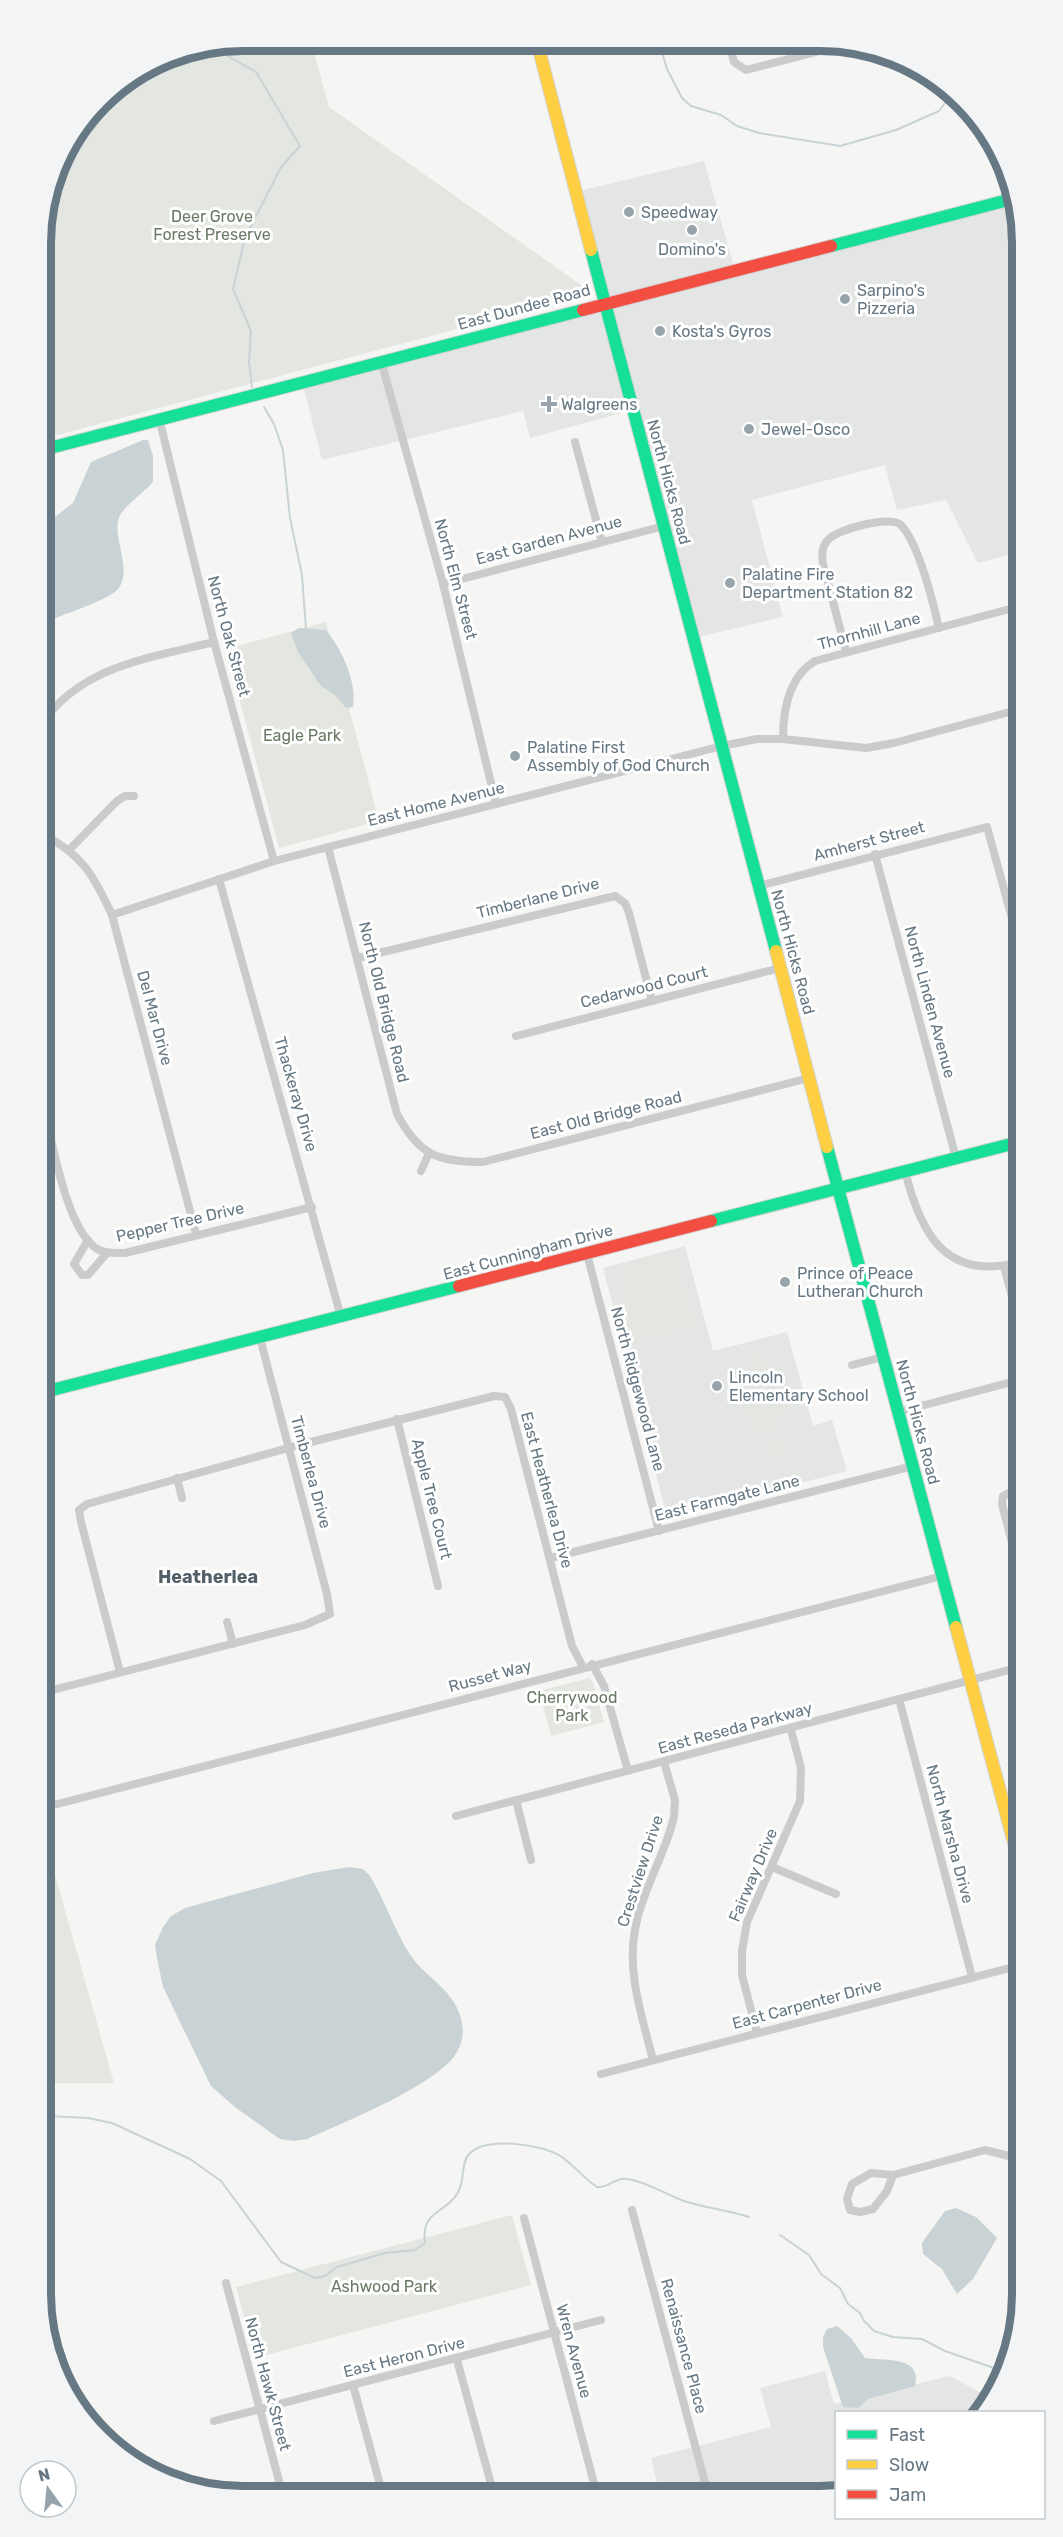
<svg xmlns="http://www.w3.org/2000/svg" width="1063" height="2537" viewBox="0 0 1063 2537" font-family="Rubik,sans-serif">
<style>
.built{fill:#e4e5e5}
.green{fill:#e4e7e1}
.water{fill:#c9d2d4}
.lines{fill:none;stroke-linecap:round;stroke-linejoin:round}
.stream{stroke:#c9d2d4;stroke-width:2}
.fast-casing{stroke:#d2d3d4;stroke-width:14}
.slow-casing{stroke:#d2d3d4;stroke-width:14}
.jam-casing{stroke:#d2d3d4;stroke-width:14}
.street{stroke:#cacbcc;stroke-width:8}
.fast{stroke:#16e098;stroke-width:12}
.slow{stroke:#ffcf43;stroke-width:12}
.jam{stroke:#f24e42;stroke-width:12}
.poi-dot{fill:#98a4ab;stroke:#fff;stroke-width:2}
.labels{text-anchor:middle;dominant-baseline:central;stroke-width:6;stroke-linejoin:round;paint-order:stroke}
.poi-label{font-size:16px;fill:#667883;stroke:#fff;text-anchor:start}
.park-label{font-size:16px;fill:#6a7a65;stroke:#fff}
.street-label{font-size:16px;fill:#667883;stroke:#fff}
.neighbourhood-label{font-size:18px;font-weight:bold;fill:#546068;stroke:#fff}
.rim{fill:none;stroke:#667883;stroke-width:8}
</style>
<rect width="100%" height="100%" fill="#f5f5f4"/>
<g class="built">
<path d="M704,161L735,270L1016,198L1017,553L978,563L946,500L897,510L885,465L752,500L783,617L694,638L632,410L530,438L523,411L322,460L302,381L604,303L575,192Z"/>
<path d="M685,1246L713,1351L787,1332L813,1426L832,1420L847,1471L667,1517L603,1268Z"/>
<path d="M825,2371L834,2404L950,2376L991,2398L983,2412H836V2490L659,2491L651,2458L771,2427L760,2388Z"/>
</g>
<g class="green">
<path d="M243,41H311L329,107L584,287L574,298L42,439L41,230L62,153L109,91L166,56Z"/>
<path d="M326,622L379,821L279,848L226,649Z"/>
<path d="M676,1252L694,1321L690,1329L631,1343C625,1317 611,1287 627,1264Z"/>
<path d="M755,1351L773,1362L765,1373L748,1362Z"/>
<path d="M785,1388L792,1410L776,1415L778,1427L757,1433L753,1422L742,1416L754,1395Z"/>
<path d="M783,1437L788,1457L772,1462L767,1441Z"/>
<path d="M589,1678L593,1683L604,1722L551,1736L539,1691Z"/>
<path d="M46,1842L53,1868L114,2083H47Z"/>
<path d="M512,2215L531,2285L255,2358L236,2287Z"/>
</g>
<g class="water">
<path d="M143,440H148L153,456V482C146,490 125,506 120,515C110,536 134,569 118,589C108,601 59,615 42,624V527L73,503L91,462Z"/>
<path d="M299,628L326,630C342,650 357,681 353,707L346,708L335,695L321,686L298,652L291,633Z"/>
<path d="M349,1867L363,1869L370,1876C385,1901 394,1929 409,1953C424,1977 451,1987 460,2015C464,2028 464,2038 458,2050C443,2083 342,2123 307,2139L294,2141L280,2139L236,2108L211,2086L163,1987L157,1958L155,1945L163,1927L171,1916L185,1908L313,1873Z"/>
<path d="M956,2208L976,2217L997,2238L973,2279L957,2294L942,2269L923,2254L922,2243L945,2211Z"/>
<path d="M837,2326L851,2338L865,2358C886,2361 923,2356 915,2386L868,2399L858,2408L843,2407L823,2347V2337L827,2329Z"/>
</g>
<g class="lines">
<g class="stream">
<path d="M659,43L667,69L682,98L691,106L721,115L737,126L759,133L840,146L896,130L939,111L945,103L948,89"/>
<path d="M212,47L256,72L300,146L281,167L245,238L233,289L251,331L249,362L252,387"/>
<path d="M264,407L274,424L283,450L290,518L302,575L306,629"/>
<path d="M47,2116L88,2118L112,2123L190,2159L221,2181L281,2262L315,2278L325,2276L337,2267L385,2253L415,2250L425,2243C421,2213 441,2214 455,2197C466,2184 460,2163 469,2154C486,2136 543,2144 562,2157C574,2166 584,2178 597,2187C610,2188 615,2177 627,2179C648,2182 665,2194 684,2201C705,2208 728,2210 749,2217"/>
<path d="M780,2235L809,2255L821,2274L840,2288L848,2304L860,2313L864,2321L874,2331L893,2337L922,2339L945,2351L991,2367L1003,2375"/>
</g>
<g class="fast-casing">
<g id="fast">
<path d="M831,246L1016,198"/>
<path d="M591,250L776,951"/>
<path d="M42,450L583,310"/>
<path d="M827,1147L956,1627"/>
<path d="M711,1221L1019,1142"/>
<path d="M44,1392L459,1286"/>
</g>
</g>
<g class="slow-casing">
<g id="slow">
<path d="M537,42L591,250"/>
<path d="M776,951L827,1147"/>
<path d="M956,1627L1021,1869"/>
</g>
</g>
<g class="jam-casing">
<g id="jam">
<path d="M583,310L831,246"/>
<path d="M459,1286L711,1221"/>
</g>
</g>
<g class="street">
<path d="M729,44L734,62L746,70L847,44"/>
<path d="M381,361L443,584L496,804"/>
<path d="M159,418L214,642L274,861"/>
<path d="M575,442L602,542"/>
<path d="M443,584L664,526"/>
<path d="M846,651L823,564C822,555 821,546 829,539C838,529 891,515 901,525C919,544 933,602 939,628"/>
<path d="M42,723C83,665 150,658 214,642"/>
<path d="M783,739C783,710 788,677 815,661L1017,607"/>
<path d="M43,834C83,856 93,874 112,915L196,1234"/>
<path d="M328,847L397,1114C419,1155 437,1162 483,1162L809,1078"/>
<path d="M70,849L117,801L125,796H134"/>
<path d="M875,854L956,1158"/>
<path d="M219,879L341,1317"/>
<path d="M759,886L987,827L1018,940"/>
<path d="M1008,904L1018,901"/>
<path d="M112,915L274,861L722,746L757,739H783L866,748L894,743L1017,710"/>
<path d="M358,958L615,896L625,903L629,913L652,1001"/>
<path d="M516,1036L780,968"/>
<path d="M44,1111C54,1148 65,1218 91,1244C100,1254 113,1253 125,1253L312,1207"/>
<path d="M421,1171L429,1153"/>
<path d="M905,1171C920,1232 945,1282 1019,1262"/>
<path d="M88,1240L74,1264L82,1275H88L107,1253"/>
<path d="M587,1254L659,1531"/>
<path d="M1004,1266L1019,1324"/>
<path d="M852,1365L883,1357"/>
<path d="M898,1412L1019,1380"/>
<path d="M397,1419L438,1586"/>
<path d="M177,1478L182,1498"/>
<path d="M1020,1487L1003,1496L1002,1504L1020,1574"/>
<path d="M550,1558L913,1466"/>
<path d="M227,1622L233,1644"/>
<path d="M592,1664L604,1686L628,1771"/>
<path d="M120,1672L81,1522L79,1510L87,1504L299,1445L494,1396L505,1397L511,1409L572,1646L583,1667"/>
<path d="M45,1692L305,1625L330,1614L327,1594L260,1338"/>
<path d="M899,1699L972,1977"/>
<path d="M516,1800L531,1860"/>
<path d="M46,1807L942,1576"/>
<path d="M46,1816L48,1823"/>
<path d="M456,1816L1020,1667"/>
<path d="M772,1867L836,1894"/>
<path d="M757,2033L742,1975V1951L747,1922L800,1801L801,1768L791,1730"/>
<path d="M653,2060C641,2012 624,1967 638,1916C647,1882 666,1851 674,1817L675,1800L664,1762"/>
<path d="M601,2074L1021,1965"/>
<path d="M893,2175L887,2191L873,2209L860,2212L850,2210L847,2199L852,2184L871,2173L893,2175L985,2150L1009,2156L1022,2164"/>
<path d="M632,2210L707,2490"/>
<path d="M524,2218L596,2491"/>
<path d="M226,2283L282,2492"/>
<path d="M457,2360L493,2491"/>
<path d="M353,2385L382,2492"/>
<path d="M214,2421L601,2320"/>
</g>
<use href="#fast" class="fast"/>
<use href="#slow" class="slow"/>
<use href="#jam" class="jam"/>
</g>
<g class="poi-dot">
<circle cx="629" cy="212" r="6"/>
<circle cx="692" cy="230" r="6"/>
<circle cx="845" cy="299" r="6"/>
<circle cx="660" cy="331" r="6"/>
<path d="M546 395h6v6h6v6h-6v6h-6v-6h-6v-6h6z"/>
<circle cx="749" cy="429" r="6"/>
<circle cx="730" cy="583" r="6"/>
<circle cx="515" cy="756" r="6"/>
<circle cx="785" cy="1282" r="6"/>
<circle cx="717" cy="1386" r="6"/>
</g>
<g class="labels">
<g class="poi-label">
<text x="641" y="212">Speedway</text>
<text x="692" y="249" text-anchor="middle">Domino's</text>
<text x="857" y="290">Sarpino's<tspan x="857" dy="18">Pizzeria</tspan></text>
<text x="672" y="331">Kosta's Gyros</text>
<text x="561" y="404">Walgreens</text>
<text x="761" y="429">Jewel-Osco</text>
<text x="742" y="574">Palatine Fire<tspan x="742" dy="18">Department Station 82</tspan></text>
<text x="527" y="747">Palatine First<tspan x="527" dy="18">Assembly of God Church</tspan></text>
<text x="797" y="1273">Prince of Peace<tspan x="797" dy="18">Lutheran Church</tspan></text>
<text x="729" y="1377">Lincoln<tspan x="729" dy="18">Elementary School</tspan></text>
</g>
<g class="park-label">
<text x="212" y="216">Deer Grove<tspan x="212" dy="18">Forest Preserve</tspan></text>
<text x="302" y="735">Eagle Park</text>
<text x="572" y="1697">Cherrywood<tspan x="572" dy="18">Park</tspan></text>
<text x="384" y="2286">Ashwood Park</text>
</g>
<g class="street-label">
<text transform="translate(524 307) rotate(-15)">East Dundee Road</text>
<text transform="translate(669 482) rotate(75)">North Hicks Road</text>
<text transform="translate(549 540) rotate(-15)">East Garden Avenue</text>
<text transform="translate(456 579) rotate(75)">North Elm Street</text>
<text transform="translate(869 631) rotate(-15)">Thornhill Lane</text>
<text transform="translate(229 636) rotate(75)">North Oak Street</text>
<text transform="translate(436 804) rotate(-14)">East Home Avenue</text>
<text transform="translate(869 841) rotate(-15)">Amherst Street</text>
<text transform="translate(538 898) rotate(-14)">Timberlane Drive</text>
<text transform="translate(793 952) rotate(75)">North Hicks Road</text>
<text transform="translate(644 987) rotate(-14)">Cedarwood Court</text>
<text transform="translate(384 1002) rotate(76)">North Old Bridge Road</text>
<text transform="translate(930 1002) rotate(75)">North Linden Avenue</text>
<text transform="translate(155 1018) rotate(75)">Del Mar Drive</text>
<text transform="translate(296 1094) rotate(74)">Thackeray Drive</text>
<text transform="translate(606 1115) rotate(-14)">East Old Bridge Road</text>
<text transform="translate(180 1222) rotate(-13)">Pepper Tree Drive</text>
<text transform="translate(528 1252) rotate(-15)">East Cunningham Drive</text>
<text transform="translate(638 1389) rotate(75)">North Ridgewood Lane</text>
<text transform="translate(918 1422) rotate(75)">North Hicks Road</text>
<text transform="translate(311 1472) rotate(75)">Timberlea Drive</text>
<text transform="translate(547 1490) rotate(75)">East Heatherlea Drive</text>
<text transform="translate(727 1498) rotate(-14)">East Farmgate Lane</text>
<text transform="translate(432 1499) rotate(76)">Apple Tree Court</text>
<text transform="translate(490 1676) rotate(-15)">Russet Way</text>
<text transform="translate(735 1728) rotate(-15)">East Reseda Parkway</text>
<text transform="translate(950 1834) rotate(75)">North Marsha Drive</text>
<text transform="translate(640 1871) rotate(-72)">Crestview Drive</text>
<text transform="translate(753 1875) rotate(-67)">Fairway Drive</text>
<text transform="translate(807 2004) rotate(-15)">East Carpenter Drive</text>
<text transform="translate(684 2346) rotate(75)">Renaissance Place</text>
<text transform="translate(574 2351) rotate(75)">Wren Avenue</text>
<text transform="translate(404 2357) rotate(-14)">East Heron Drive</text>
<text transform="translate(268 2384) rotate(75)">North Hawk Street</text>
</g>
<g class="neighbourhood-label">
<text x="208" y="1577">Heatherlea</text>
</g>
</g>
<path d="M0 0H1063V2537H0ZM243 51H820A192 192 0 0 1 1012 243V2294A192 192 0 0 1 820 2486H243A192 192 0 0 1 51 2294V243A192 192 0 0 1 243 51Z" fill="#f3f4f5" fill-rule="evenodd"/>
<path class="rim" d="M243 51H820A192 192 0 0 1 1012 243V2294A192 192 0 0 1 820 2486H243A192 192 0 0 1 51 2294V243A192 192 0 0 1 243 51Z"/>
<rect x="835" y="2411" width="210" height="108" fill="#ffffff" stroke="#c2c9cd" stroke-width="1.5"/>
<rect x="847" y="2430" width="30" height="9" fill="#16e098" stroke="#c2c9cd" stroke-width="1.5"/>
<text x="889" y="2441" font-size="18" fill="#667883">Fast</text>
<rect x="847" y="2460" width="30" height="9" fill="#ffcf43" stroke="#c2c9cd" stroke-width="1.5"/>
<text x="889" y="2471" font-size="18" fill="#667883">Slow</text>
<rect x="847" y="2490" width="30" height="9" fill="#f24e42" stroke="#c2c9cd" stroke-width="1.5"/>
<text x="889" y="2501" font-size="18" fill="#667883">Jam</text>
<g transform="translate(48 2489) rotate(345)"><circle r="28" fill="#ffffff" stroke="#c2c9cd" stroke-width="1.5"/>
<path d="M0-4.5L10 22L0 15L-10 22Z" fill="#98a4ab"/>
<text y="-9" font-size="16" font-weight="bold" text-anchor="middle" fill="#667883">N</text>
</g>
</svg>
